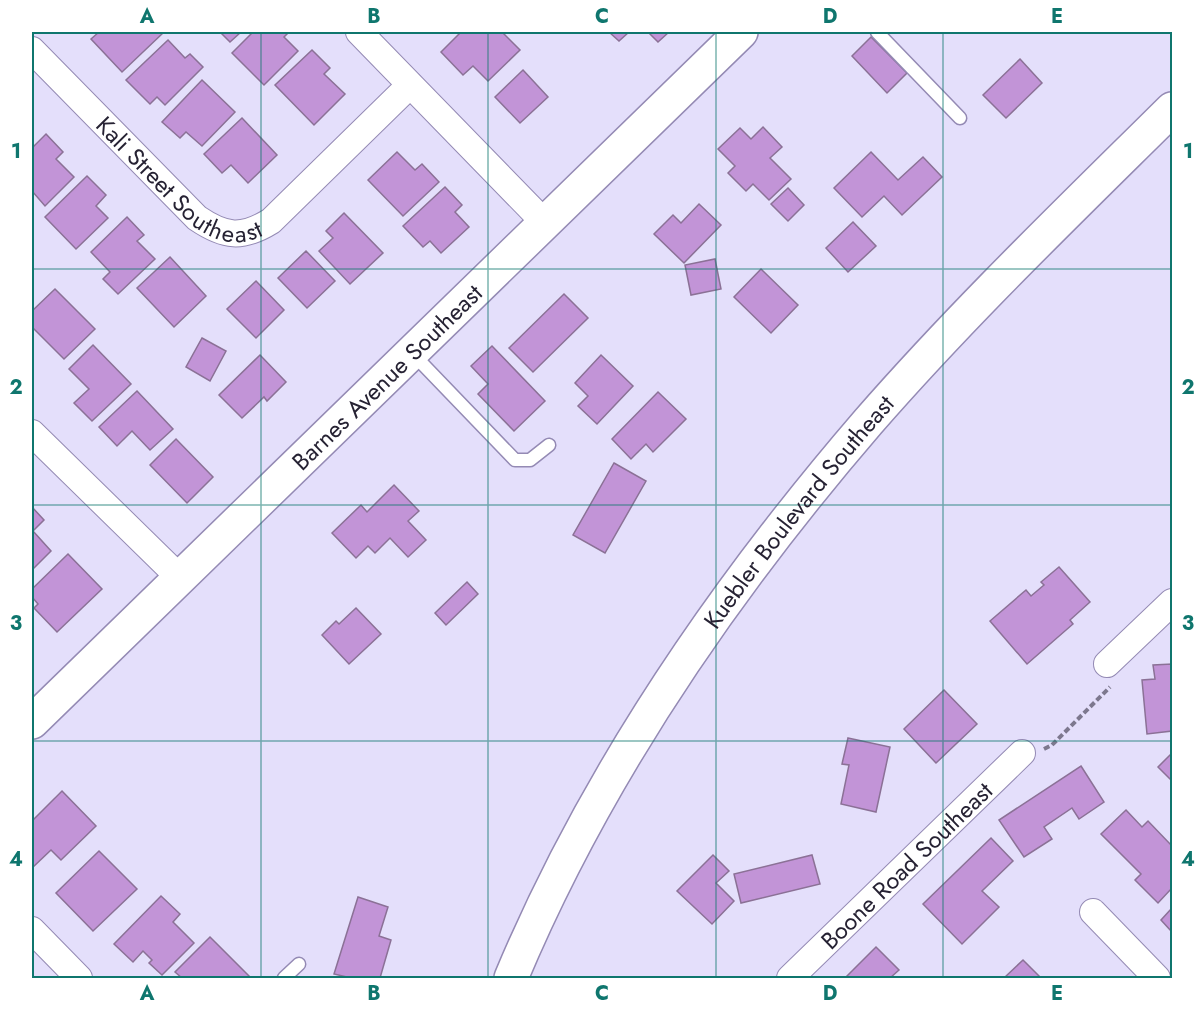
<svg xmlns="http://www.w3.org/2000/svg" width="1204" height="1010" viewBox="0 0 1204 1010" font-family="Jost,sans-serif">
<style>
.building{fill:#c294d7;stroke:#8b7196;stroke-width:1.5}
.lines{fill:none;stroke-linecap:round;stroke-linejoin:round}
.lane-casing{stroke:#948ab4;stroke-width:15}
.street-casing{stroke:#948ab4;stroke-width:28}
.secondary-casing{stroke:#948ab4;stroke-width:36}
.primary-casing{stroke:#948ab4;stroke-width:36}
.path{stroke:#7d788e;stroke-width:4;stroke-dasharray:6 3;stroke-linecap:butt}
.lane{stroke:#fff;stroke-width:12}
.street{stroke:#fff;stroke-width:26}
.secondary{stroke:#fff;stroke-width:33}
.primary{stroke:#fff;stroke-width:33}
.grid{fill:none;stroke:#0f766e;stroke-width:1.5;stroke-opacity:0.55}
.labels{text-anchor:middle;dominant-baseline:central;stroke-width:6;stroke-linejoin:round;paint-order:stroke}
.street-label{font-size:24px;fill:#262233;stroke:#fff}
.neatline{fill:none;stroke:#0f766e;stroke-width:2}
.grid-label{font-size:20px;text-anchor:middle;font-weight:bold;fill:#0f766e}
</style>
<rect width="100%" height="100%" fill="#e4dffb"/>
<g class="building">
<path d="M99,32H161L163,33L122,72L91,39Z"/>
<path d="M220,32H241L230,42Z"/>
<path d="M253,32H289L284,37L298,51L264,85L232,53Z"/>
<path d="M461,32H502L520,50L488,81L473,66L463,75L441,52Z"/>
<path d="M609,32H629L619,41Z"/>
<path d="M648,32H669L658,42Z"/>
<path d="M871,37L907,73L887,93L852,56Z"/>
<path d="M168,40L185,58L190,54L203,67L165,105L157,97L150,104L126,80Z"/>
<path d="M312,50L330,68L324,74L345,94L314,125L275,85Z"/>
<path d="M1020,59L1042,83L1006,118L983,95Z"/>
<path d="M523,70L548,97L520,123L495,97Z"/>
<path d="M202,80L235,112L202,146L186,132L180,138L162,122Z"/>
<path d="M242,118L277,155L248,183L231,165L222,173L204,154Z"/>
<path d="M763,127L782,147L770,158L791,179L769,200L753,184L746,191L728,173L735,166L718,149L740,128L751,139Z"/>
<path d="M46,134L63,152L56,159L74,177L45,206L32,191V148Z"/>
<path d="M397,152L415,170L422,164L439,182L403,216L368,180Z"/>
<path d="M871,152L898,180L923,157L942,177L902,215L884,196L862,217L834,188Z"/>
<path d="M87,176L106,195L96,206L108,218L76,249L45,217Z"/>
<path d="M445,187L462,205L455,212L469,227L441,253L430,241L423,247L403,226Z"/>
<path d="M788,188L804,205L788,221L771,204Z"/>
<path d="M699,204L721,225L684,263L654,234L673,215L681,223Z"/>
<path d="M344,213L383,253L350,284L319,251L333,238L326,231Z"/>
<path d="M127,217L144,235L137,241L155,259L118,294L103,279L110,272L91,252Z"/>
<path d="M853,222L876,246L848,272L826,248Z"/>
<path d="M306,251L335,281L307,308L278,278Z"/>
<path d="M170,257L206,296L174,327L137,288Z"/>
<path d="M715,259L721,289L691,295L685,265Z"/>
<path d="M761,269L798,305L771,333L734,297Z"/>
<path d="M256,281L284,310L256,338L227,309Z"/>
<path d="M55,289L95,329L64,359L32,327V311Z"/>
<path d="M564,294L588,318L533,372L509,348Z"/>
<path d="M202,338L226,351L210,381L186,367Z"/>
<path d="M93,345L131,384L92,421L74,403L89,389L69,369Z"/>
<path d="M492,346L545,401L514,431L478,394L488,384L471,366Z"/>
<path d="M260,355L286,382L267,401L264,397L242,418L219,395Z"/>
<path d="M601,355L633,386L597,424L578,406L588,396L575,383Z"/>
<path d="M137,391L173,429L150,450L132,431L117,446L99,427Z"/>
<path d="M658,392L686,419L653,452L646,444L631,459L612,439Z"/>
<path d="M176,439L213,477L187,503L150,465Z"/>
<path d="M614,463L646,481L605,553L573,535Z"/>
<path d="M394,485L419,511L408,521L426,540L408,557L390,538L375,553L368,546L356,558L332,533L361,505L367,512Z"/>
<path d="M32,507L44,520L33,531L51,551L32,570Z"/>
<path d="M68,554L102,589L57,632L34,608L38,604L32,597V589Z"/>
<path d="M1059,567L1090,602L1070,620L1073,624L1027,664L990,621L1026,590L1031,596L1044,585L1041,582Z"/>
<path d="M467,582L478,594L446,625L435,613Z"/>
<path d="M356,608L381,634L349,664L322,635L336,621L339,624Z"/>
<path d="M1172,664V731L1147,734L1142,680L1155,679L1153,665Z"/>
<path d="M944,690L977,724L936,763L904,729Z"/>
<path d="M848,738L890,747L876,812L841,804L849,765L842,764Z"/>
<path d="M1172,753V781L1158,767Z"/>
<path d="M1081,766L1104,802L1079,819L1072,808L1044,827L1052,839L1024,857L999,820Z"/>
<path d="M62,791L96,826L61,860L51,850L32,868V821Z"/>
<path d="M1126,810L1142,827L1148,821L1172,846V888L1158,903L1135,880L1141,874L1101,834Z"/>
<path d="M991,838L1013,861L982,891L999,907L962,944L923,904Z"/>
<path d="M99,851L137,889L93,931L56,893Z"/>
<path d="M713,855L729,871L716,883L734,901L712,924L677,891Z"/>
<path d="M812,855L820,884L741,903L734,874Z"/>
<path d="M161,896L180,914L173,922L194,943L162,975L149,963L152,960L143,951L133,962L114,944Z"/>
<path d="M358,897L388,907L379,936L391,940L380,978H351L334,974Z"/>
<path d="M1172,908V932L1161,920Z"/>
<path d="M210,937L251,978H182L175,972Z"/>
<path d="M876,947L899,970L890,978H845Z"/>
<path d="M1023,960L1041,978H1004Z"/>
</g>
<g class="lines">
<g class="lane-casing">
<g id="lane">
<path d="M877,32L960,118"/>
<path d="M412,353L515,460H530L549,445"/>
<path d="M284,978L299,964"/>
</g>
</g>
<g class="street-casing">
<g id="street">
<path d="M359,32L544,222"/>
<path id="s1" d="M32,50L197,218C225,237 242,239 271,221L410,85"/>
<path d="M32,433L179,577"/>
<path d="M1107,664L1172,602"/>
<path d="M1093,912L1157,978"/>
<path d="M32,930L79,978"/>
<path id="s2" d="M790,978L1022,753"/>
</g>
</g>
<g class="secondary-casing">
<g id="secondary">
<path id="s3" d="M32,722L741,32"/>
</g>
</g>
<g class="primary-casing">
<g id="primary">
<path id="s4" d="M511,978C596,775 725,588 868,422C964,312 1069,211 1172,109"/>
</g>
</g>
<path class="path" d="M1044,749L1052,745L1110,687"/>
<use href="#lane" class="lane"/>
<use href="#street" class="street"/>
<use href="#secondary" class="secondary"/>
<use href="#primary" class="primary"/>
</g>
<path class="grid" d="M261,32V978M488,32V978M716,32V978M943,32V978M32,269H1172M32,505H1172M32,741H1172"/>
<g class="labels">
<g class="street-label">
<text stroke="none"><textPath href="#s1" startOffset="201">Kali Street Southeast</textPath></text>
<text stroke="none"><textPath href="#s3" startOffset="495">Barnes Avenue Southeast</textPath></text>
<text stroke="none"><textPath href="#s4" startOffset="550">Kuebler Boulevard Southeast</textPath></text>
<text stroke="none"><textPath href="#s2" startOffset="162">Boone Road Southeast</textPath></text>
</g>
</g>
<rect width="1204" height="1010" fill="none" stroke="#ffffff" stroke-width="66"/>
<rect x="33" y="33" width="1138" height="944" class="neatline"/>
<g class="grid-label">
<text x="147" y="23">A</text>
<text x="374" y="23">B</text>
<text x="602" y="23">C</text>
<text x="830" y="23">D</text>
<text x="1057" y="23">E</text>
<text x="16" y="158">1</text>
<text x="1188" y="158">1</text>
<text x="16" y="394">2</text>
<text x="1188" y="394">2</text>
<text x="16" y="630">3</text>
<text x="1188" y="630">3</text>
<text x="16" y="866">4</text>
<text x="1188" y="866">4</text>
<text x="147" y="1000">A</text>
<text x="374" y="1000">B</text>
<text x="602" y="1000">C</text>
<text x="830" y="1000">D</text>
<text x="1057" y="1000">E</text>
</g>
</svg>
